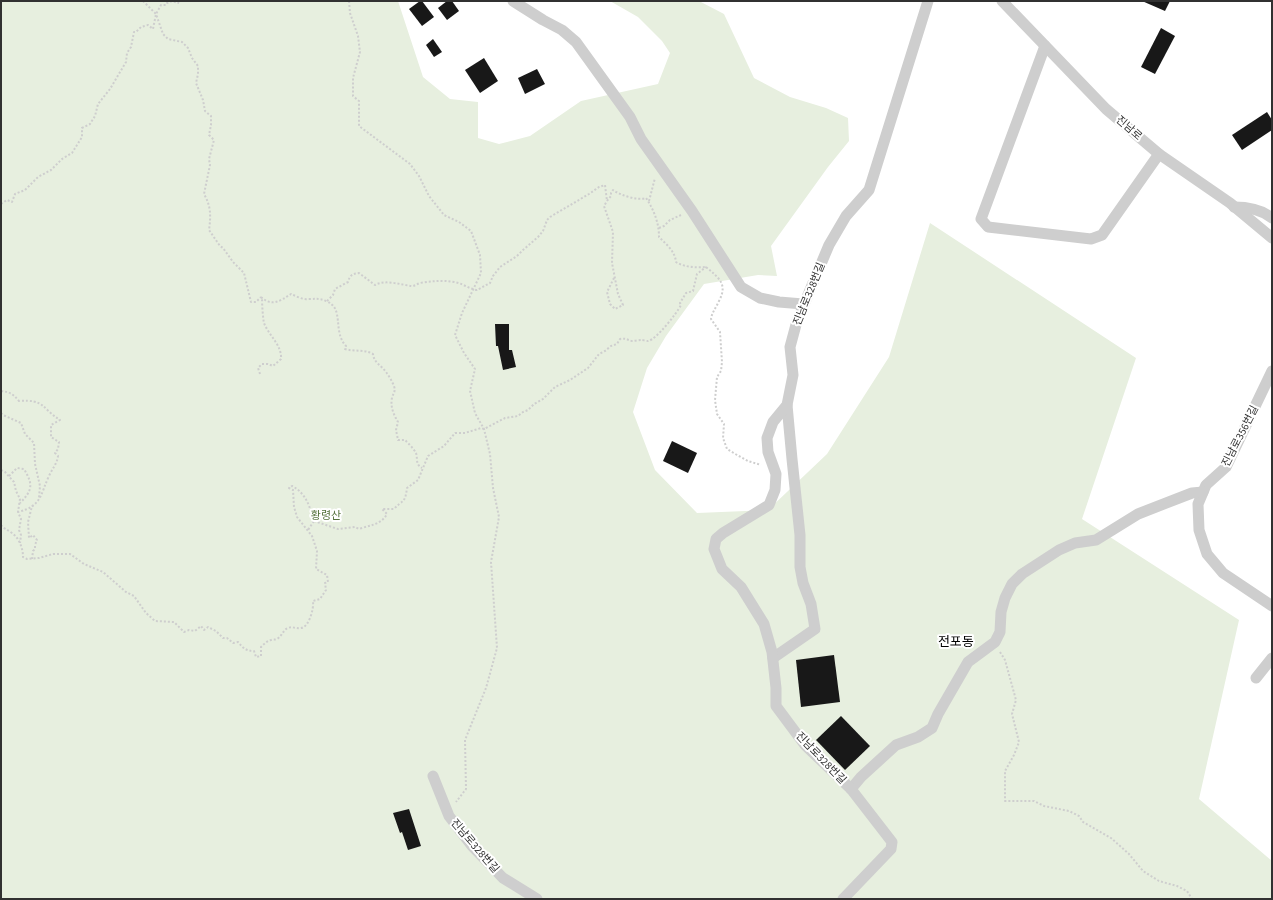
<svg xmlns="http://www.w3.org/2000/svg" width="1273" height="900" viewBox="0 0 1273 900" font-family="'Source Sans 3','Noto Sans KR',sans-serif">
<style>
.green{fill:#e7efdf}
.building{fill:#181818}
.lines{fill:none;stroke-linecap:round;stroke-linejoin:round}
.path{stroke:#cecece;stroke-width:2;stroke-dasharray:2 2;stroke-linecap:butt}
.minor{stroke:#cecece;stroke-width:11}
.labels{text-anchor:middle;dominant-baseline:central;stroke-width:4;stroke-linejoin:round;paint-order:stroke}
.street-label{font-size:11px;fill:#313131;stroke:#fff}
.park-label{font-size:11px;fill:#54713b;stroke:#fff}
.quarter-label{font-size:13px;fill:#000;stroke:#fff}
</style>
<rect width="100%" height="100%" fill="#fff"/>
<path class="green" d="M1,1H398L423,77L450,99L478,102V138L499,144L530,136L581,101L658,84L670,53L662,41L638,17L610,1H699L724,14L754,78L790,97L826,108L848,118L849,141L828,167L771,246L777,276L758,275L704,284L666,336L647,368L633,412L655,470L697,513L768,510L827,454L889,357L930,223L1136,358L1082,519L1239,620L1199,799L1272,861V899H1Z"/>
<g class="building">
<path d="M420,1H422L434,17L422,26L409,9Z"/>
<path d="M447,1H452L459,11L447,20L438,8Z"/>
<path d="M1142,1H1170L1165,11Z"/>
<path d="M1161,28L1175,36L1155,74L1141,67Z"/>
<path d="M433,39L442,52L434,57L426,45Z"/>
<path d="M484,58L498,81L480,93L465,70Z"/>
<path d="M537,69L545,84L525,94L518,78Z"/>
<path d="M1267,112L1272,120V130L1242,150L1232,135Z"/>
<path d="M495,324H509V350H512L516,367L503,370L498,346H496Z"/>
<path d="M672,441L697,453L688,473L663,461Z"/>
<path d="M834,655L840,702L801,707L796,660Z"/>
<path d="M841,716L870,746L845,770L816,740Z"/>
<path d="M409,809L421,846L408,850L402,832L400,833L393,813Z"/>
</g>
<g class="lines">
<g class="path">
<path d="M143,1L156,14L163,34L168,39L182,42L188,48L192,58L198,66V74L196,83L203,100L205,111L211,116V125L209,135L214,140L209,159L210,165L204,194C211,206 211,216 209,230L220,246L223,248L233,262L244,273L251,302H256L261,297"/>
<path d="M349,1L350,13L358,36L360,52L353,78V96L359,101V126L410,164L419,176L429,196L444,215L459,222L471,231L480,255L481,273L462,313L455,335L464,353L475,369L470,391L475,413L484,429L490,454L493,488L499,517L491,562L497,648L486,688L465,740L466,789L456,802"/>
<path d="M649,201L655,178"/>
<path d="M1,204L7,200L12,202L15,194L25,190L38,177L51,170L62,159L72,153L82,137V128L90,124L95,116L98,104L110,89L126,62L127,53L131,47L134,32H136L141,27L148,25L153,29L156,14L161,5H166L167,3L172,1L178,3L179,1"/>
<path d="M659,228L664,226L670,220L681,215"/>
<path d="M706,267C719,278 728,284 719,301C716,308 712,312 711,319L720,332L722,362L721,371L717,377L715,400L717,414L724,424L723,438L727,449L737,455L748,461L761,465"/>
<path d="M614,278L607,292L610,304L615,309L623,305L618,294L612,263L613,232L604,206L607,201L611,196V193L613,190C620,195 637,201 646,198C654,210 659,223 659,237C666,244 675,251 676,262C684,267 696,268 705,267"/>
<path d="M261,297C272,307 280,301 291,294C296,296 303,300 308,299C315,299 319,298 326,301C345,308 332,331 346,346L345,349C355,352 364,349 373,354C374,363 381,365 386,372C389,376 392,381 394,386C396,392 393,393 392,398C390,407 394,415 398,422L396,430L398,440H405C408,443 414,449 416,453C418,459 415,464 422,468"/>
<path d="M327,301L333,295L335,289L348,282C350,275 352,274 359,273L375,285C386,279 401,285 412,286C415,286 417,284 420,283C432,281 442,280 454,282C462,283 469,289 477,290L490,283L493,276L500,267L517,256L523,250L538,237L543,231L547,220L550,217L589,194L599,187L605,185L607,201"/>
<path d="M260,374L258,368L262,364H268L273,366L281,359C282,345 269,336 264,323C263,319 262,305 262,298"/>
<path d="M1,391C10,392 13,394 19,401C45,399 41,408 60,420L51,425V437L59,442L58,449L55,453L58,456C57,464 52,469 49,476C40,495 42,506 18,512"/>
<path d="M1,413L3,415L21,423L25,434L34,443L35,464L40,486L39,498"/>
<path d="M1,470L5,472L14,482L16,491L20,499L18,512L21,519L19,530L21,535L20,543"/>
<path d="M9,476L17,468L24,469C33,484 33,490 20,503"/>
<path d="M314,521L338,529L355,527L359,529C370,525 381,525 387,514L382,509H394C403,499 405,504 407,488L418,480L428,456L444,446L455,433H465L481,428L484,429L505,418L518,416L523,412L528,410L534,404L543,399L555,387L570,380L588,368L599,354L605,351L611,346L617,344L620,339C627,338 627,340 632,341C635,341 639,340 642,340C643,340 646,341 648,341C656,340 677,313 681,305L680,303L686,293L693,291L697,274L706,267"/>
<path d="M1,525C4,529 8,530 12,533C19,538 23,548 23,557L27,559L39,558L53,554H70L84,564L103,572L126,592L134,596L146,613L155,621L174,622L184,632L189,630L195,631L201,626L204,630L208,627L216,631L223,638H227L233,643L238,642C243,648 246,651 254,651L256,657L261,656V647C264,644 267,641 271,640C273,639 275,640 277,639C282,636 283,630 288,628C293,626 296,629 301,628C309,627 314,609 313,601L320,599L326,590L325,583L328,582L327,575L316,569L317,551L312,536L297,517L294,507L293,490L289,488L292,486C306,493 310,507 314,521L308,530"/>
<path d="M32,559L33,551L35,549V545L37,540L33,535L29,538L28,522L32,506"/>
<path d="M1000,652L1005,660L1016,700L1012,714L1019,742L1014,755L1005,771V801H1034L1044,806L1069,811L1079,816L1083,822L1111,838L1129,854L1143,871L1159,881L1177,886L1187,891L1192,899"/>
</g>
<g class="minor">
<path d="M513,1L543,20L562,30L576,42L630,117L641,139L692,211L741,287L760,298L779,302L803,304"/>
<path d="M1002,1L1106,109L1159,154L1230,203L1272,238"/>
<path d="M1045,46L981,219L988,227L1091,239L1102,235L1159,154"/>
<path d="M1234,207C1248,207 1261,209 1272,218"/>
<path d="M1272,371L1226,467L1206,485L1198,504L1199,530L1207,554L1223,573L1272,606"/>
<path d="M773,658L815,629L811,604L803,583L800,567V535L792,459L787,405"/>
<path d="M1256,678L1272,658"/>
<path d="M433,776L449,816L472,846L503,878L537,899"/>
<path d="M851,789L861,777L896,745L918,737L932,728L938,714L968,662L995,642L1000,632L1001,612L1005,598L1012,584L1022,574L1059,550L1075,543L1096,540L1138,514L1192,493L1203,492"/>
<path d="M843,899L891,849L892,842L851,789L805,745L776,706V688L772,652L764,624L741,587L722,569L714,549L716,539L723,533L769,505L775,490L776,474L768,452L767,438L773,422L787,405L793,375L790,347L797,321L829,245L846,216L869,190L928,1"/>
</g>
</g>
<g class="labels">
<g class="street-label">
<text transform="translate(1129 128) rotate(41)">진남로</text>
<text transform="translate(809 294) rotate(-68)">진남로328번길</text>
<text transform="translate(1240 436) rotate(-63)">진남로356번길</text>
<text transform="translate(821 758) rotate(46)">진남로328번길</text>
<text transform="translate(475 846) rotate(49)">진남로328번길</text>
</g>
<g class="park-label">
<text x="326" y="515">황령산</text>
</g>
<g class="quarter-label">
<text x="956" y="642">전포동</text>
</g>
</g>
<rect width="1273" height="900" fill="none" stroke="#313131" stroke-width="4"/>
</svg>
